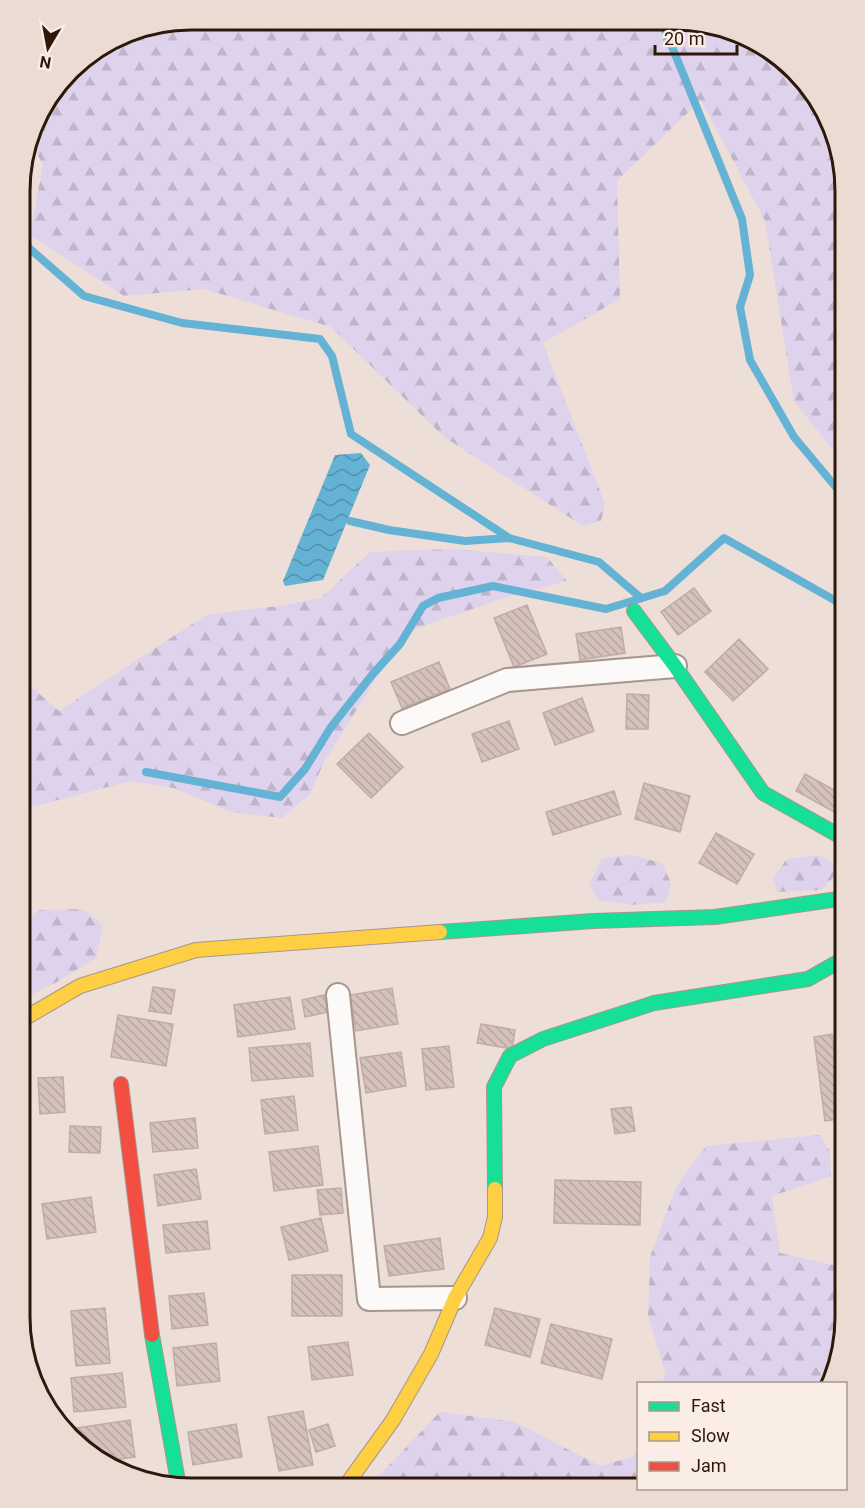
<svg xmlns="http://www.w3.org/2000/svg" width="865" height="1508" viewBox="0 0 865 1508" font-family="Roboto,sans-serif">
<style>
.forest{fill:url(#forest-firs)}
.water{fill:url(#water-waves)}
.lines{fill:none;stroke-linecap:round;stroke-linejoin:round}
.stream{stroke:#64b2d4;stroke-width:8}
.building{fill:url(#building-back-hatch);stroke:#bfaca6;stroke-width:1.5}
.street-casing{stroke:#a7968c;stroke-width:26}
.fast-casing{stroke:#a7968c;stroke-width:16}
.slow-casing{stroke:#a7968c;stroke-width:16}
.jam-casing{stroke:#a7968c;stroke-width:16}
.street{stroke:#fcfaf9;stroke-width:22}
.fast{stroke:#16e098;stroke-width:14}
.slow{stroke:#ffcf43;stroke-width:14}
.jam{stroke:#f24e42;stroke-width:14}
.rim{fill:none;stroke:#2e180a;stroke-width:3}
</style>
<defs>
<pattern id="forest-firs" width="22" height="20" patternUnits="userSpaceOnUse" patternTransform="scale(1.5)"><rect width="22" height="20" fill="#ded2ed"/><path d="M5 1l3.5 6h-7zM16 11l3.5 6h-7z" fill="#bfb4ca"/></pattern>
<pattern id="water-waves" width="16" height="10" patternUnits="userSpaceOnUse" patternTransform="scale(1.5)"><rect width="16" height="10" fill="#64b2d4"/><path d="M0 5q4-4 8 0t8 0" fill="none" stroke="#5390aa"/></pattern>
<pattern id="building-back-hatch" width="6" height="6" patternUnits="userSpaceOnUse" patternTransform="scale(1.5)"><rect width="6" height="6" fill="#d5c2bc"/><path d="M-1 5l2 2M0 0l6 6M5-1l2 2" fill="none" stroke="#b7a6a0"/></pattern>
</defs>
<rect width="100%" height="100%" fill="#eddfd7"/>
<g class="forest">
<path d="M191,20L707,23L787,62L836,136L845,191V465L794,401L765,221L701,100L617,181L620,299L543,343L605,504L601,521L583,526L444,437L331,327L204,289L124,296L30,235L43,165L30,140L37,115L78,62L126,32Z"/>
<path d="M453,549L547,557L567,581L510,596L405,632L323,764L310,794L282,818L231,812L174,788L131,781L20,810V677L59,711L206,615L278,606L321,598L370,552Z"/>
<path d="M631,855L662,863L671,883L666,902L631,905L599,900L589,885L602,858Z"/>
<path d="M820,855L842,869L821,890L777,892L773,878L787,859Z"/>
<path d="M82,909L103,925L96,958L55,983L20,1000V927L39,910Z"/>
<path d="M820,1135L830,1151L831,1176L772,1196L780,1253L843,1267L845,1275V1329L824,1383H663L665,1372L648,1316L650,1257L676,1187L706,1146Z"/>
<path d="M440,1412L515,1422L600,1466L632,1457L638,1449V1488H367Z"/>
</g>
<path class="water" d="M361,453L370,465L323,580L285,586L283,581L335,455Z"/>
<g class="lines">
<g class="stream">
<path d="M662,22L742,219L750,275L740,307L750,360L794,437L845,498"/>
<path d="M21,221L29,160L25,157"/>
<path d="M21,241L84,296L182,323L320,339L332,356L351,434L509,538"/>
<path d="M350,521L389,530L465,541L509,538L599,562L641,598"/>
<path d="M146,772L280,797L305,769L331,727L372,675L400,644L423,606L438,598L493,586L606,609L665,591L724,538L845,606"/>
</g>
</g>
<g class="building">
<path d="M694,588L711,611L678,635L661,612Z"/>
<path d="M527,605L547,654L514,667L494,618Z"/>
<path d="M621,627L625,653L580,660L576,634Z"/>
<path d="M739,639L768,669L733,701L705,672Z"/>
<path d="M439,662L450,689L402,708L391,682Z"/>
<path d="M627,694L649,695L648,729H626Z"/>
<path d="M582,698L594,731L555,745L543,713Z"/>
<path d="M509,721L519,749L482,762L472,734Z"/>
<path d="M369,733L403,767L371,798L337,764Z"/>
<path d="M805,774L845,796V818L796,791Z"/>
<path d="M644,783L690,796L680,832L635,819Z"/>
<path d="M614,791L621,814L553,835L546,812Z"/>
<path d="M716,833L754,854L737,884L699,863Z"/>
<path d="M153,987L175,990L171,1014L149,1011Z"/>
<path d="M392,988L398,1024L356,1031L350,995Z"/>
<path d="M324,995L328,1012L305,1017L302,1000Z"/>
<path d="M290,997L295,1029L238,1037L234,1005Z"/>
<path d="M118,1015L173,1024L166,1066L111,1057Z"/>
<path d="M481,1024L515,1030L512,1049L477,1043Z"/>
<path d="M832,1034L837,1077L845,1076V1118L825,1121L814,1037Z"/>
<path d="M310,1043L313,1076L252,1081L249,1048Z"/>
<path d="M449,1046L454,1087L426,1090L422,1049Z"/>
<path d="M401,1052L406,1086L366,1093L360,1058Z"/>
<path d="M63,1077L65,1112L40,1114L38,1078Z"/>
<path d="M294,1096L298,1130L265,1134L261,1100Z"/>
<path d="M631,1107L635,1131L615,1134L611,1109Z"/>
<path d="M195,1118L198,1148L153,1152L150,1123Z"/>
<path d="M70,1126L101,1127L100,1153L69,1152Z"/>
<path d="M318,1146L323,1185L274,1191L269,1152Z"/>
<path d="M196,1169L201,1199L158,1206L154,1175Z"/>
<path d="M555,1180L641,1182L640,1225L554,1223Z"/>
<path d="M341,1188L343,1213L320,1215L317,1190Z"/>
<path d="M91,1197L96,1232L47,1239L42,1204Z"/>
<path d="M321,1218L328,1251L289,1260L281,1227Z"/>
<path d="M207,1221L210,1249L166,1253L163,1225Z"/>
<path d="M440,1238L444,1269L389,1276L384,1246Z"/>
<rect x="292" y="1275" width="50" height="41"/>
<path d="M204,1293L208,1325L172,1329L169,1296Z"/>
<path d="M105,1308L110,1363L76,1366L71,1311Z"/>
<path d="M495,1308L540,1319L530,1357L485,1345Z"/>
<path d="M551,1324L612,1339L602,1379L541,1363Z"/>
<path d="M348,1342L353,1375L312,1380L308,1347Z"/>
<path d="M216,1343L220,1381L177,1386L173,1348Z"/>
<path d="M122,1373L126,1407L74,1412L71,1378Z"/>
<path d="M303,1411L313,1465L279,1471L268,1417Z"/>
<path d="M130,1420L135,1457L105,1461L86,1453L69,1429Z"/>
<path d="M236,1424L242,1457L193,1465L188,1432Z"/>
<path d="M328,1424L335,1446L316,1452L309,1430Z"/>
</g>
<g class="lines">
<g class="street-casing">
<g id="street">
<path d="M402,723L507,680L675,666"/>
<path d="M338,995L369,1299L455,1298"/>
</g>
</g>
<g class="fast-casing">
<g id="fast">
<path d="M634,611L675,666L763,793L845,839"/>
<path d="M440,932L593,921L715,917L845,898"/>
<path d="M495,1189L494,1087L510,1056L543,1039L654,1003L808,979L845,958"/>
<path d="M152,1335L179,1487"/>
</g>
</g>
<g class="slow-casing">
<g id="slow">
<path d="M20,1021L80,986L196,950L440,932"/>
<path d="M344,1488L393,1420L431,1354L455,1298L490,1238L495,1217V1189"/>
</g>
</g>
<g class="jam-casing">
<path id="jam" d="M121,1084L152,1335"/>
</g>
<use href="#street" class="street"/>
<use href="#fast" class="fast"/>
<use href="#slow" class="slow"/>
<use href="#jam" class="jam"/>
</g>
<path d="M0 0H865V1508H0ZM191 30H674A161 161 0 0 1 835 191V1317A161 161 0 0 1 674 1478H191A161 161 0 0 1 30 1317V191A161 161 0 0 1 191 30Z" fill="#eadcd3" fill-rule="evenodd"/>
<path class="rim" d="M191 30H674A161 161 0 0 1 835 191V1317A161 161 0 0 1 674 1478H191A161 161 0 0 1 30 1317V191A161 161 0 0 1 191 30Z"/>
<rect x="637" y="1382" width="210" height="108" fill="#faede5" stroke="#a8988d" stroke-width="1.5"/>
<rect x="649" y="1402" width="30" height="9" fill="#16e098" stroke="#a8988d" stroke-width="1.5"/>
<text x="691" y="1412" font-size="18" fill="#2e180a">Fast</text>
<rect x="649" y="1432" width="30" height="9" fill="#ffcf43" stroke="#a8988d" stroke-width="1.5"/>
<text x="691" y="1442" font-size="18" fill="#2e180a">Slow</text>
<rect x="649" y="1462" width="30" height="9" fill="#f24e42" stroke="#a8988d" stroke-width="1.5"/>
<text x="691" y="1472" font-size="18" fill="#2e180a">Jam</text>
<g transform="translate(48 48) rotate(190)" stroke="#faede5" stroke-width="4.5" paint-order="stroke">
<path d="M0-4.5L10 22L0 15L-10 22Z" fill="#2e180a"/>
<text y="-9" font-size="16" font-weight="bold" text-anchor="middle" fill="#2e180a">N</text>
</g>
<path d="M655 45v9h82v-9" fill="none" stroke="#2e180a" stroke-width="3"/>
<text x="664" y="45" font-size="18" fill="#2e180a" stroke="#faede5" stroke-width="4.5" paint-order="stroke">20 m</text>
</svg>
